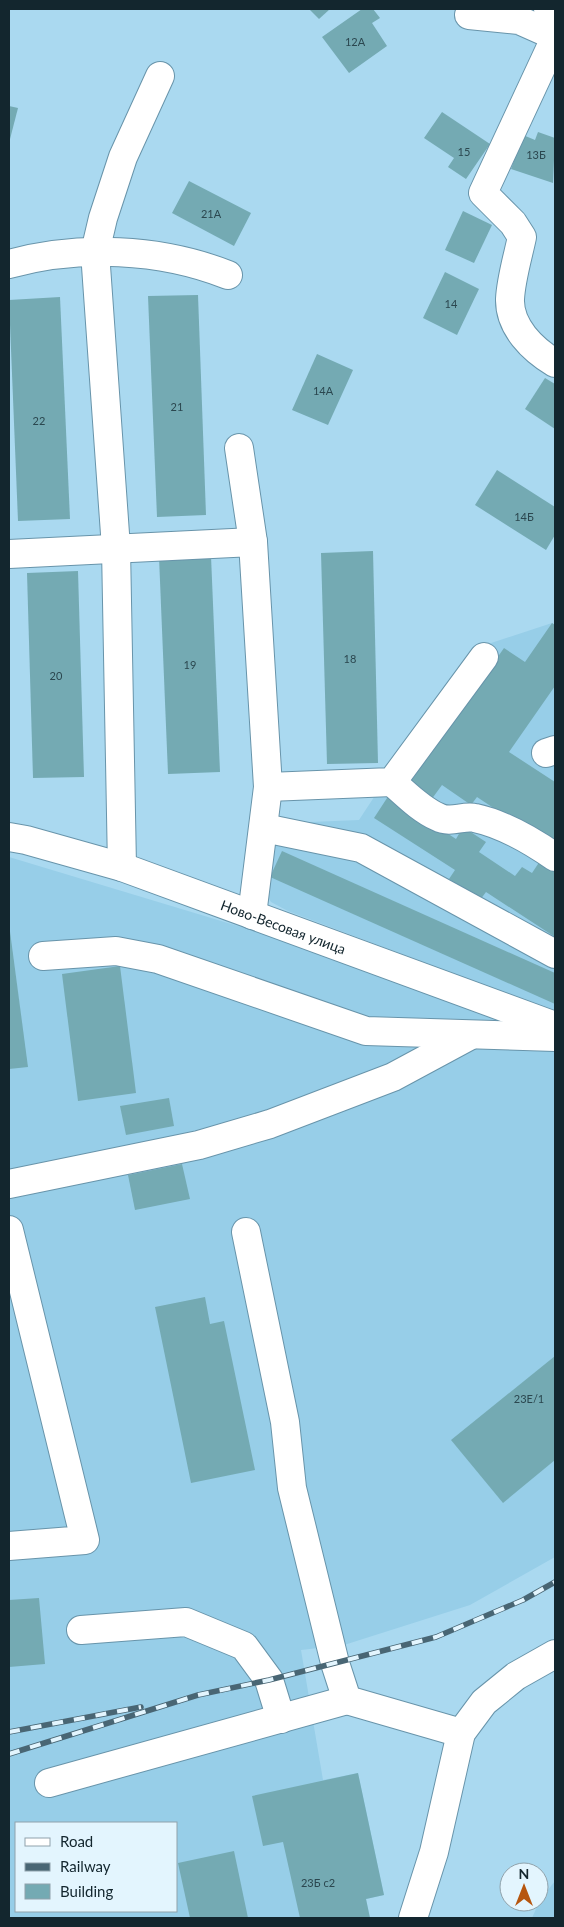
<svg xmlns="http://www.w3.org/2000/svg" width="564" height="1927" viewBox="0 0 564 1927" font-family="Lato,sans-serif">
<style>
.built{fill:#97cee8;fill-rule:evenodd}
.building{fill:#74aab3}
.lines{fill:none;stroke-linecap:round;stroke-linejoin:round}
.minor-casing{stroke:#6894aa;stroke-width:30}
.minor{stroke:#fff;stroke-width:28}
.rail-casing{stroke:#496674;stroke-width:5.5}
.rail{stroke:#e3f5fe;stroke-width:4;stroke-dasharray:11;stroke-linecap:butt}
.labels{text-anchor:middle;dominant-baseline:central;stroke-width:4;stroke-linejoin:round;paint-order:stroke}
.number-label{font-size:11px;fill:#2b474f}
.street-label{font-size:14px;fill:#13262e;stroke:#e3f5fe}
</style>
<rect width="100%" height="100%" fill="#aad9f0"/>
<g class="built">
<path d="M552,623L555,625V1012L288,911L271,902L262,888L269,846L286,823L359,820L399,759L485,645Z"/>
<path d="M9,857L258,932L465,1003L555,1037V1557L470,1605L344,1645L301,1650L323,1780L358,1773L384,1895L366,1899L370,1918H9ZM16,1823H176V1911H16Z"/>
<path d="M555,1881V1918H532L540,1900Z"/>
</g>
<g class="building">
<path d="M309,9H330L319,19Z"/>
<path d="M362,9H373L380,18L372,23L387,46L349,73L322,37Z"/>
<path d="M9,106L18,108L9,143Z"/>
<path d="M442,112L490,144L466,179L448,167L454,158L424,138Z"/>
<path d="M538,132L555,138L553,183L511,169L523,135L535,140Z"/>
<path d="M189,181L251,213L234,246L172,213Z"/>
<path d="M463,211L492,225L474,263L445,250Z"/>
<path d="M445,272L479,289L457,335L423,318Z"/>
<path d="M198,295L206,515L157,517L148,296Z"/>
<path d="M60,297L70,519L18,521L9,300Z"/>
<path d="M317,354L353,370L328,425L292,410Z"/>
<path d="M545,378L555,384V429L525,409Z"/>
<path d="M497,470L555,507V535L546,550L475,505Z"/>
<path d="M373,551L378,763L327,764L321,553Z"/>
<path d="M211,556L220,772L168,774L159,557Z"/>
<path d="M78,571L84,777L33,778L27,573Z"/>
<path d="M552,623L555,625V686L509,752L555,782V849L477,797L471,805L442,785L431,800L409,784L504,648L525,662Z"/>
<path d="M389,795L456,839L463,827L486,842L479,852L515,876L522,867L532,873L540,861L555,871V937L486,892L480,900L449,879L455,870L374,818Z"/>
<path d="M282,851L555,973V1004L270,877Z"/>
<path d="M9,924L28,1067L9,1069Z"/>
<path d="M120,966L136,1093L78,1101L62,974Z"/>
<path d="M169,1098L174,1126L126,1135L120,1106Z"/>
<path d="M182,1164L190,1199L135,1210L128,1175Z"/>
<path d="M205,1297L210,1324L224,1321L255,1470L191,1483L155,1307Z"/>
<path d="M555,1356V1460L503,1503L451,1440Z"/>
<path d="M39,1598L45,1664L9,1667V1600Z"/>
<path d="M358,1773L384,1895L366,1899L370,1918H300L283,1842L263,1846L252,1796Z"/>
<path d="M234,1851L248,1918H190L178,1863Z"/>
</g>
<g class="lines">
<g class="minor-casing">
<g id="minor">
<path d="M548,9L555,23"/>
<path d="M469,15L519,20L555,36"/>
<path d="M555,46L550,49L483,193L513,223L522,237C518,256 511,279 510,299C509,327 533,350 555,363"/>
<path d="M9,264C79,245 160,248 228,275"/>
<path d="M239,448L253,542"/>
<path d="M9,554L253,542L268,787L252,915"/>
<path d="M546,753L555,750"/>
<path d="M392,782C406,794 420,809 438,817C451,824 463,815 475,818C503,824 532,841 555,857"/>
<path d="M268,787L392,782L484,657"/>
<path d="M264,828L361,848L555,954"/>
<path id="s1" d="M9,837L26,840L122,867L555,1026"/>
<path d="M122,867L116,548L95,252L103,218L123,157L160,76"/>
<path d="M43,956L116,951L158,959L366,1031L555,1037"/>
<path d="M9,1184L199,1145L270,1124L393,1077L471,1035"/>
<path d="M9,1230L85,1540L9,1546"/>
<path d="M246,1232L285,1422L292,1488L335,1663L347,1700L461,1733"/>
<path d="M81,1630L186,1622L244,1646L269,1680L281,1719"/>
<path d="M49,1783L347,1700"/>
<path d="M413,1918L434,1852L461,1733L484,1702L516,1676L555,1654"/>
</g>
</g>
<use href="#minor" class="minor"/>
<g class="rail-casing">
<g id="rail">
<path d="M9,1732L141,1707"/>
<path d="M9,1754L198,1695L269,1680L436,1637L523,1600L555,1582"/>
</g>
</g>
<use href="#rail" class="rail"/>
</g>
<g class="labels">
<g class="number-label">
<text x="355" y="41">12А</text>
<text x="464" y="151">15</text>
<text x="536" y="154">13Б</text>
<text x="211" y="213">21А</text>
<text x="451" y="303">14</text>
<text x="323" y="390">14А</text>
<text x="177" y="406">21</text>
<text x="39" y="420">22</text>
<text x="524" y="516">14Б</text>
<text x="350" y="658">18</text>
<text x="190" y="664">19</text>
<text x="56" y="675">20</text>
<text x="529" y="1398">23Е/1</text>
<text x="318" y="1882">23Б с2</text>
</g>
<g class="street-label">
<text stroke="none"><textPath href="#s1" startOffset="289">Ново-Весовая улица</textPath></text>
</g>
</g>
<rect width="564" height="1927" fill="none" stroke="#13262e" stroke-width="20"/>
<rect x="15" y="1822" width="162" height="90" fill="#e3f5fe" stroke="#90a2ab"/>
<rect x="25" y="1838" width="25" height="8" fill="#ffffff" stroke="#90a2ab"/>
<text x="60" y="1847" font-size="15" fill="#13262e">Road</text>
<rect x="25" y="1863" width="25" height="8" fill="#496674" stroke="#90a2ab"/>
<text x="60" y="1872" font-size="15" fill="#13262e">Railway</text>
<rect x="25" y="1884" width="25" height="15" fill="#74aab3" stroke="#90a2ab"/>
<text x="60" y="1897" font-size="15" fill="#13262e">Building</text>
<g transform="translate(524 1887)"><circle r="24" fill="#e3f5fe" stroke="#90a2ab"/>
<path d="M0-4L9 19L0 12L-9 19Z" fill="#b6560f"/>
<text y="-8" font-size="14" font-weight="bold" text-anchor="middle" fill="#13262e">N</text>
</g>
</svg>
